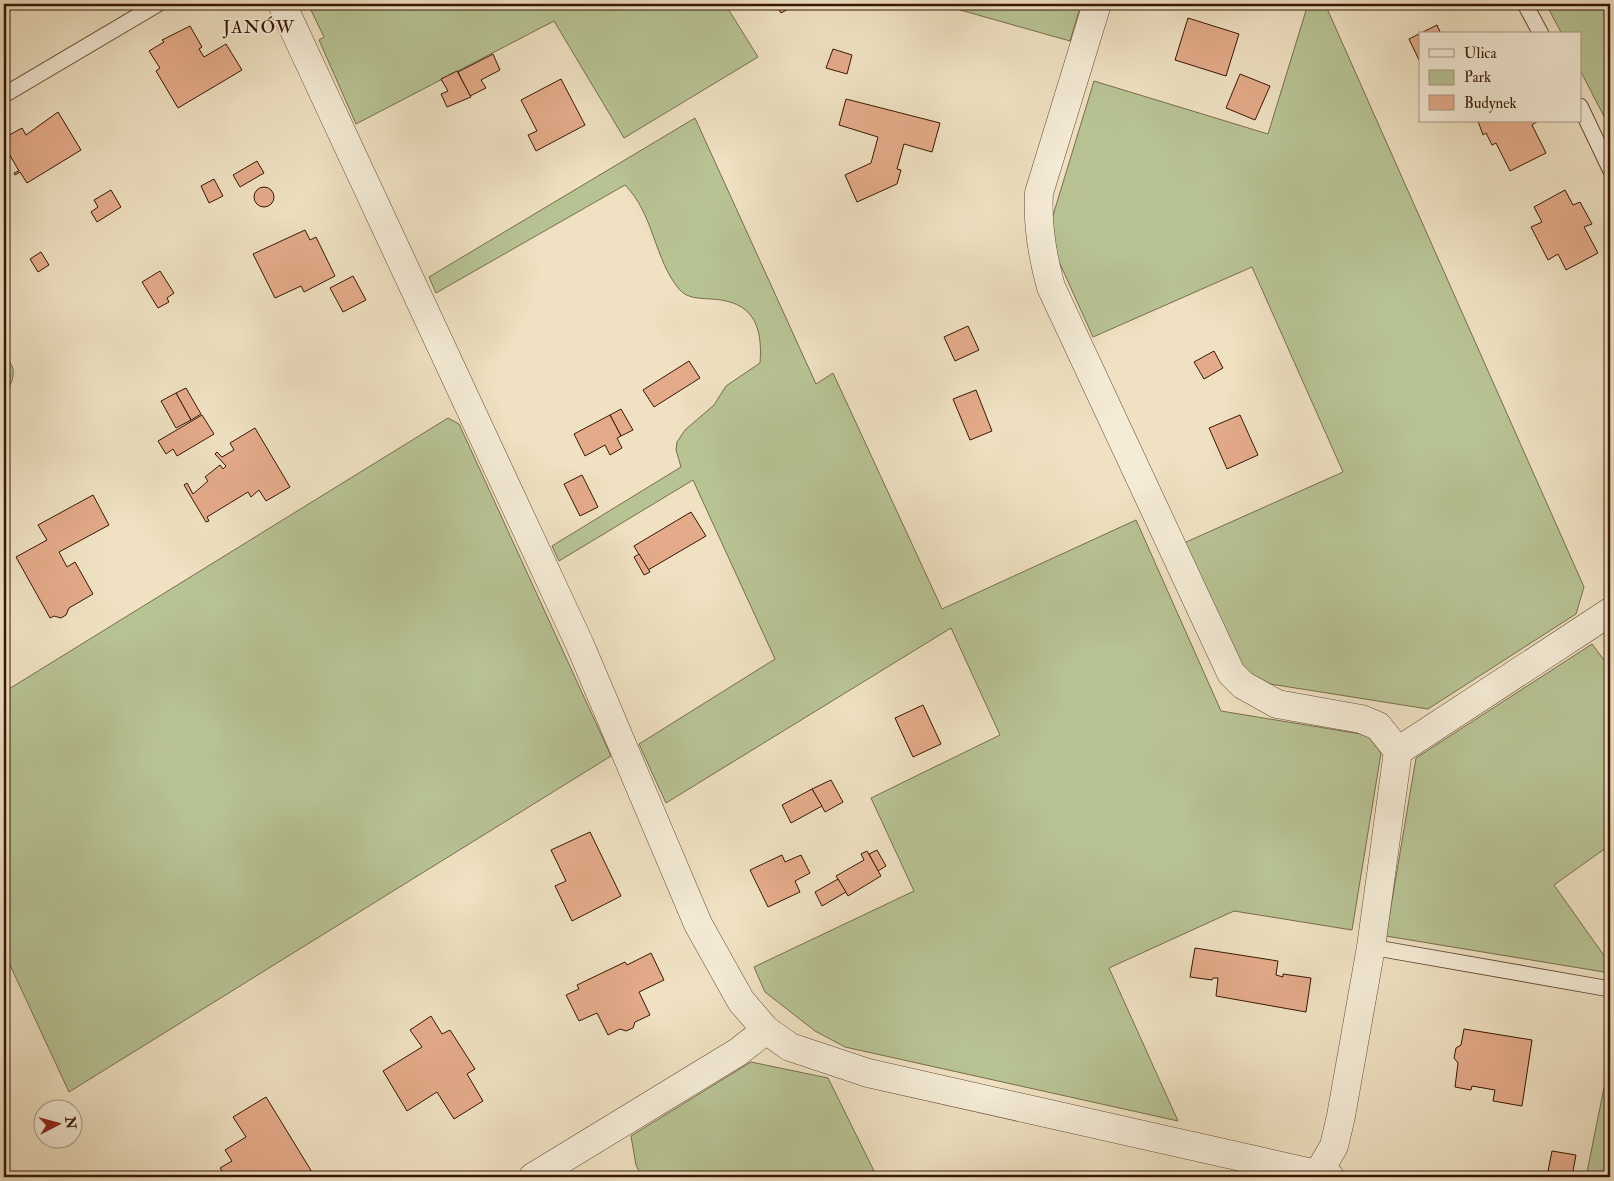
<svg xmlns="http://www.w3.org/2000/svg" width="1614" height="1181" viewBox="0 0 1614 1181" font-family="'IM FELL Double Pica',serif">
<style>
.green{fill:#b8c394;stroke:#786d4c}
.building{fill:#e4ab8a;stroke:#371705}
.lines{fill:none;stroke-linecap:round;stroke-linejoin:round}
.lane-casing{stroke:#654a34;stroke-width:17}
.street-casing{stroke:#654a34;stroke-width:29}
.lane{stroke:#f5ecd7;stroke-width:15}
.street{stroke:#f5ecd7;stroke-width:28}
.labels{text-anchor:middle;dominant-baseline:central;stroke-width:4;stroke-linejoin:round;paint-order:stroke}
.quarter-label{font-size:18px;letter-spacing:1px;fill:#371705;stroke:#f5ecd7}
</style>
<rect width="100%" height="100%" fill="#efe1c2"/>
<filter id="stains"><feTurbulence type="fractalNoise" baseFrequency=".004" numOctaves="4"/><feColorMatrix values="0 0 0 0 .2 0 0 0 0 .09 0 0 0 0 .02 0 0 0 .5 -.17"/></filter>
<radialGradient id="worn" r=".72"><stop offset=".6" stop-color="#630" stop-opacity="0"/><stop offset="1" stop-color="#630" stop-opacity=".3"/></radialGradient>
<g class="green">
<path d="M308,4H725L758,57L624,138L554,21L356,124L319,40L324,37Z"/>
<path d="M939,4H1081L1070,41Z"/>
<path d="M1308,4H1325L1584,587L1576,614L1428,709L1245,680L1184,543L1343,472L1252,267L1093,337L1047,235L1094,81L1268,134Z"/>
<path d="M1546,4H1610V128L1580,70V34H1562Z"/>
<path d="M695,118L816,384L833,373L942,609L1136,520L1221,711L1367,735L1381,753L1352,930L1234,911L1109,968L1178,1121L845,1047L815,1031L765,992L754,967L914,891L871,798L1000,735L951,628L666,803L639,744L775,659L693,480L559,561L552,546L681,467L676,450L677,442L685,430L714,405L726,386L760,363C763,324 752,301 711,299C700,298 687,299 679,289C654,259 654,214 625,185L436,293L429,277Z"/>
<path d="M4,357C20,368 12,383 4,396Z"/>
<path d="M448,418L459,424L611,756L69,1092L4,952V692Z"/>
<path d="M1592,644L1610,668V845L1554,885L1610,964V973L1386,936L1416,758Z"/>
<path d="M1610,1058V1177H1586Z"/>
<path d="M751,1062L828,1078L877,1177H642L636,1165L631,1136Z"/>
</g>
<g class="building">
<path d="M775,4H797L781,13Z"/>
<path d="M1188,18L1239,34L1226,76L1175,60Z"/>
<path d="M1437,25L1441,34H1420V62L1409,39Z"/>
<path d="M190,26L202,47L199,49L204,57L226,44L242,70L178,108L156,71L160,68L149,51L164,42L162,40Z"/>
<path d="M833,49L852,55L847,74L826,68Z"/>
<path d="M493,54L500,70L481,80L486,88L470,96L458,72Z"/>
<path d="M457,71L471,97L447,107L441,94L448,91L441,79Z"/>
<path d="M1240,74L1270,86L1255,120L1226,108Z"/>
<path d="M561,79L585,125L536,151L528,135L537,131L521,100Z"/>
<path d="M846,99L940,123L932,152L904,144L897,169L901,170L897,184L857,202L845,175L871,163L878,137L839,125Z"/>
<path d="M58,112L81,150L27,183L20,172L15,175L14,173L19,171L4,145V138L22,128L26,135Z"/>
<path d="M1478,121H1538L1532,125L1546,153L1510,171L1496,143L1492,145L1486,133L1483,135Z"/>
<path d="M257,161L264,173L240,187L233,175Z"/>
<path d="M214,179L223,196L209,203L201,186Z"/>
<circle cx="264" cy="197" r="10"/>
<path d="M111,190L121,207L97,222L91,212L98,207L94,200Z"/>
<path d="M1565,190L1573,205L1580,202L1592,224L1584,227L1598,253L1566,270L1558,254L1548,260L1531,227L1542,222L1534,207Z"/>
<path d="M305,230L310,240L316,237L335,276L304,292L301,286L275,298L253,254Z"/>
<path d="M41,252L49,265L38,272L30,259Z"/>
<path d="M160,271L174,293L167,298L169,302L158,308L142,282Z"/>
<path d="M353,276L366,300L343,312L330,288Z"/>
<path d="M968,326L979,350L955,361L944,337Z"/>
<path d="M1214,351L1223,368L1204,379L1194,362Z"/>
<path d="M689,361L700,378L654,407L643,390Z"/>
<path d="M186,388L201,414L191,420L176,393Z"/>
<path d="M976,390L992,431L970,440L953,399Z"/>
<path d="M176,393L191,420L176,428L161,401Z"/>
<path d="M621,409L633,430L621,436L610,415Z"/>
<path d="M202,415L214,434L177,456L173,449L166,454L158,441Z"/>
<path d="M610,415L621,436L617,438L622,448L610,455L605,445L585,456L574,434Z"/>
<path d="M1240,415L1258,455L1227,469L1209,428Z"/>
<path d="M255,428L290,487L266,501L259,490L251,497L248,492L207,517L209,521L206,522L184,485L187,483L193,494L208,481L205,477L220,465L223,469L226,466L215,454L217,452L222,457L234,450L230,443Z"/>
<path d="M582,475L598,507L580,516L564,484Z"/>
<path d="M93,495L109,525L59,552L67,567L75,562L93,594L69,608L66,615L61,618L54,616L50,618L16,557L47,540L38,525Z"/>
<path d="M691,512L706,536L648,570L634,546Z"/>
<path d="M639,554L650,572L644,575L634,557Z"/>
<path d="M923,705L941,744L913,757L895,718Z"/>
<path d="M831,780L843,802L825,812L812,789Z"/>
<path d="M812,789L822,806L791,823L782,805Z"/>
<path d="M590,832L621,896L572,921L555,886L566,881L551,850Z"/>
<path d="M877,850L886,866L878,871L869,854Z"/>
<path d="M867,851L881,876L848,896L836,876L864,860L861,854Z"/>
<path d="M782,855L785,862L801,855L810,873L795,881L800,892L768,907L750,870Z"/>
<path d="M838,879L846,892L822,906L815,892Z"/>
<path d="M1195,948L1278,961L1276,975L1283,977V974L1311,978L1306,1012L1216,996L1218,978H1213L1212,980L1190,977Z"/>
<path d="M651,953L664,980L639,992L650,1015L635,1022L633,1028L626,1031L620,1029L608,1035L597,1013L579,1021L566,995L579,989L577,985L625,962L627,965Z"/>
<path d="M431,1016L442,1034L450,1030L475,1069L467,1074L483,1101L454,1119L437,1092L407,1111L383,1071L422,1047L410,1030Z"/>
<path d="M1464,1029L1532,1040L1522,1106L1493,1101L1495,1090L1472,1086L1471,1090L1455,1087L1458,1063L1454,1058L1456,1048L1461,1045Z"/>
<path d="M266,1097L315,1177H270L269,1175L265,1177H226L220,1168L232,1161L225,1150L246,1137L233,1117Z"/>
<path d="M1552,1151L1576,1155L1572,1176L1548,1171Z"/>
</g>
<g class="lines">
<g class="lane-casing">
<g id="lane">
<path d="M1525,4L1541,34"/>
<path d="M4,95L158,4"/>
<path d="M1580,106L1610,169"/>
<path d="M1371,947L1610,989"/>
</g>
</g>
<g class="street-casing">
<g id="street">
<path d="M282,4L580,645L698,924L741,1001L766,1030L790,1047L868,1073L1330,1177"/>
<path d="M1097,4L1039,193C1037,226 1042,255 1051,287L1231,673L1243,685L1277,704L1361,719L1378,726L1398,751L1371,947L1341,1116L1334,1146L1317,1175"/>
<path d="M1398,751L1610,612"/>
<path d="M533,1177L738,1052L766,1030"/>
</g>
</g>
<use href="#lane" class="lane"/>
<use href="#street" class="street"/>
</g>
<g class="labels">
<g class="quarter-label">
<text x="259" y="27">JANÓW</text>
</g>
</g>
<rect width="1614" height="1181" fill="none" stroke="#efe1c2" stroke-width="20"/>
<rect x="5" y="5" width="1604" height="1171" fill="none" stroke="#371705" stroke-width="2.5"/>
<rect x="10" y="10" width="1594" height="1161" fill="none" stroke="#371705"/>
<rect x="1419" y="32" width="162" height="90" fill="#f5ecd7" stroke="#a99783"/>
<rect x="1429" y="49" width="25" height="8" fill="#f5ecd7" stroke="#a99783"/>
<text x="1464" y="58" font-size="15" fill="#371705">Ulica</text>
<rect x="1429" y="70" width="25" height="15" fill="#b8c394" stroke="#a99783"/>
<text x="1464" y="82" font-size="15" fill="#371705">Park</text>
<rect x="1429" y="95" width="25" height="15" fill="#e4ab8a" stroke="#a99783"/>
<text x="1464" y="108" font-size="15" fill="#371705">Budynek</text>
<g transform="translate(58 1124) rotate(84)"><circle r="24" fill="#f5ecd7" stroke="#a99783"/>
<path d="M0-4L9 19L0 12L-9 19Z" fill="#8f2418"/>
<text y="-8" font-size="14" font-weight="bold" text-anchor="middle" fill="#371705">N</text>
</g>
<rect width="100%" height="100%" filter="url(#stains)"/>
<rect width="100%" height="100%" fill="url(#worn)"/>
</svg>
